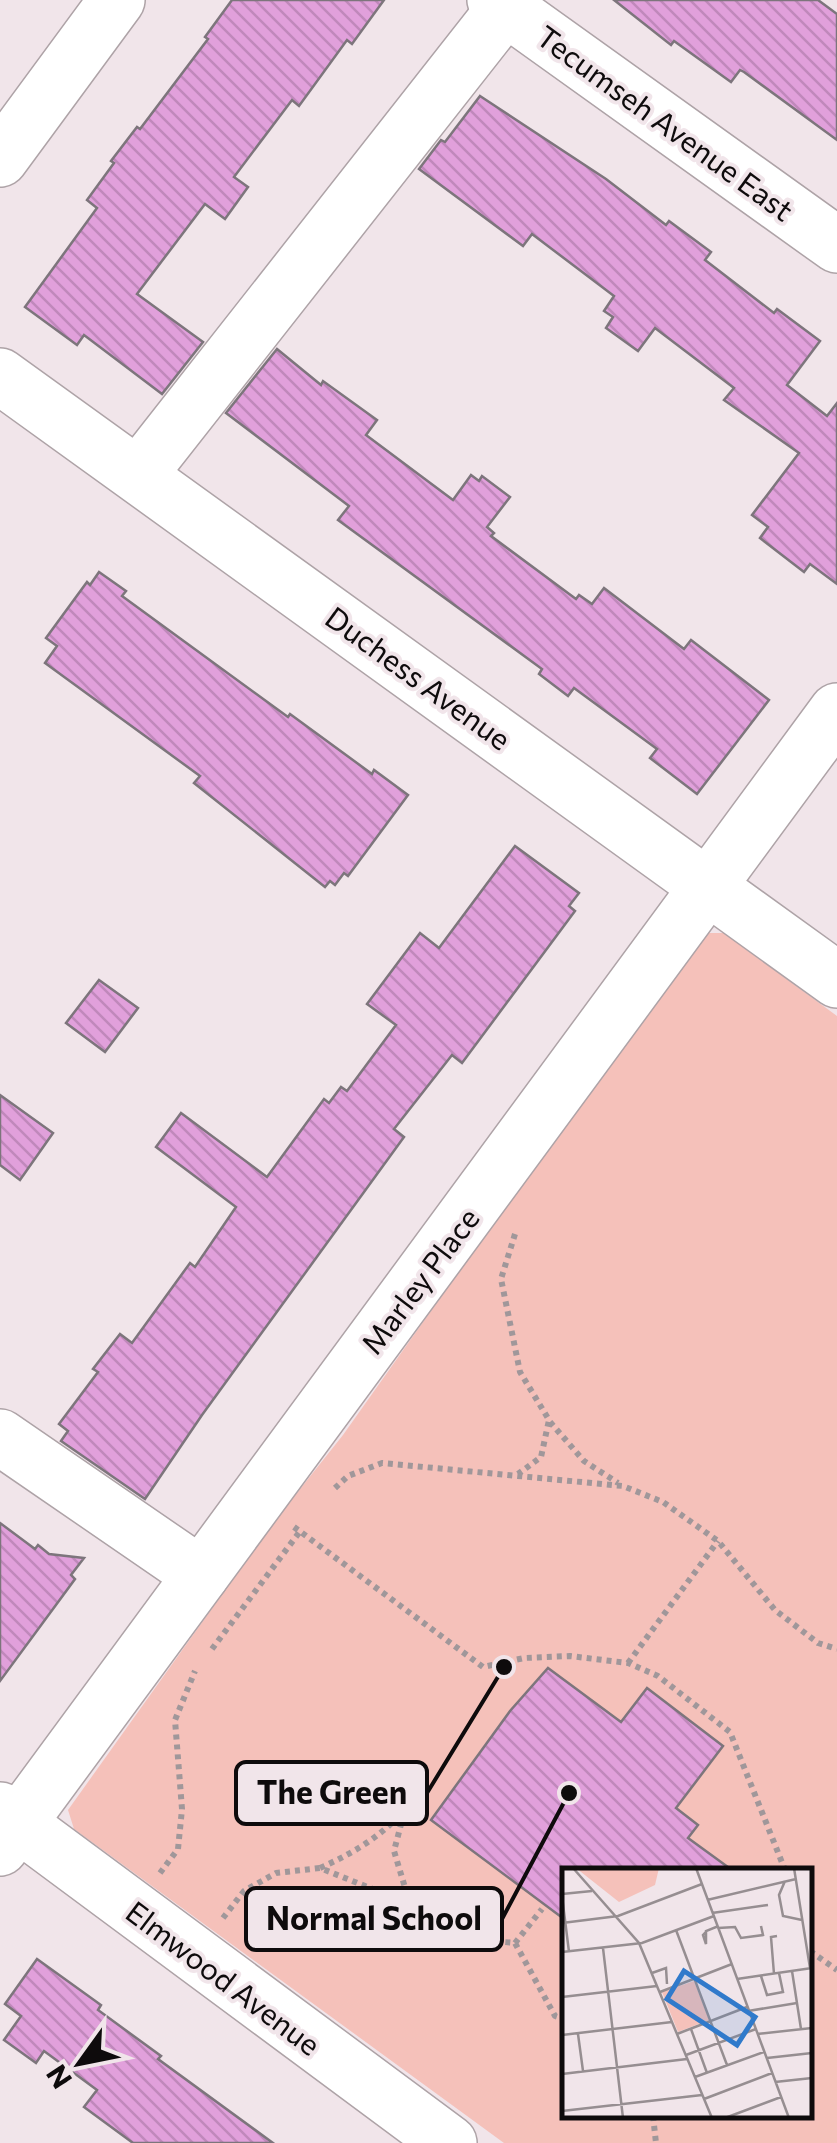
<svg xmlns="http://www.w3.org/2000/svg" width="837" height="2143" viewBox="0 0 837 2143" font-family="Commissioner,sans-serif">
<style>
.park{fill:#f5c1ba;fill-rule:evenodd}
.building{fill:url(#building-back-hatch);stroke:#7d757c;stroke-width:2.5}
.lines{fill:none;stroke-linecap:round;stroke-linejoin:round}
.minor-casing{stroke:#aea3a7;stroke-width:58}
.path{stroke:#a0979a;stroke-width:6;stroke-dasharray:5 5;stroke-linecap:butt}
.minor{stroke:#fff;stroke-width:55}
.labels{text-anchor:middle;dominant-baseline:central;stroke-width:8;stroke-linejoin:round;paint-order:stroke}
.street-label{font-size:30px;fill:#0e0b0c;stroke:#f1e5ea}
.inset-road{fill:none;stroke:#968e91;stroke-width:2.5}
.view{fill:#307acb;fill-opacity:0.15;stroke:#307acb;stroke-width:5}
.inset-edge{fill:none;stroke:#0e0b0c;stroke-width:5}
.leader{fill:none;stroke:#0e0b0c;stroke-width:4}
.callout-dot{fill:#0e0b0c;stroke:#f1e5ea;stroke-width:4}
.callout{fill:#f1e5ea;stroke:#0e0b0c;stroke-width:4}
.callout-label{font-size:32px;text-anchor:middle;font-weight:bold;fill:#0e0b0c}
</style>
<defs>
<pattern id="building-back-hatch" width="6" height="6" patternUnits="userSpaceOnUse" patternTransform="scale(2.5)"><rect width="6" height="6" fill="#e1a0db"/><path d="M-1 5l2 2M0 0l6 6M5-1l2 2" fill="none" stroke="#c088bb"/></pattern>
</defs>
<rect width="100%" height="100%" fill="#f1e5ea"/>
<path class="park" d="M702,933H724L837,1016V2143H504L74,1829L68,1810L273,1523L343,1435L683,955ZM564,1870H810V2116H564Z"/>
<g class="building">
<path d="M232,0H384L352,44L347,40L299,106L292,100L234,177L248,187L225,219L205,204L137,294L203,342L162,394L84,335L77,345L25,307L97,208L87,200L114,163L111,161L137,127L140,129L208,39L205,37Z"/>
<path d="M614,0H818L837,14V140L744,72L740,70L731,82L674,41L671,45Z"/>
<path d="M480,96L606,179L666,225L669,221L711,252L705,260L774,313L777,309L820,341L787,385L827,416L837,403V584L810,564L804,572L760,538L768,527L752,515L799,453L724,400L734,388L655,328L638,351L606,328L613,317L604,311L614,296L532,234L523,246L419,169L441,140L445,142Z"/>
<path d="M277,349L321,385L323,381L377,420L366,435L453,500L471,475L479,481L482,476L510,497L487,527L494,533L491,536L576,599L579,595L592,604L604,588L684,649L691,640L769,700L697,794L650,758L657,749L574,688L568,696L539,674L542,669L338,520L349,506L226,413Z"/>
<path d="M99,572L126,591L122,596L288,717L290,714L372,774L374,770L408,795L348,876L344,873L335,885L330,881L325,887L194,783L200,776L45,663L57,646L46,638L87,582L90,585Z"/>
<path d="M515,846L579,893L569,906L575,911L462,1063L452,1055L394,1129L404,1137L202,1415L145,1499L61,1441L68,1431L59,1424L98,1372L93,1369L120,1334L132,1343L190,1263L195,1267L236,1207L156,1147L181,1113L267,1177L324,1099L329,1103L341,1087L347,1091L396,1025L367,1004L420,933L439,948Z"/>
<path d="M99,980L138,1008L105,1052L66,1023Z"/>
<path d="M0,1095L53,1133L20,1180L0,1165Z"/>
<path d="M0,1523L35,1549L38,1545L49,1554L84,1558L71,1575L75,1579L0,1681Z"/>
<path d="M548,1668L621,1722L647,1688L723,1746L676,1808L698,1825L688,1838L732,1870H564V1919L431,1820L510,1711Z"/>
<path d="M37,1959L101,2005L98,2010L161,2056L158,2059L273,2143H133L84,2107L97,2090L44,2051L36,2063L4,2040L21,2016L5,2004Z"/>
</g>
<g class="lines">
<g class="minor-casing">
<g id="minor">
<path d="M495,0L837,245"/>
<path d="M0,159L117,0"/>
<path d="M0,376L837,980"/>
<path d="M139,474L506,7"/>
<path d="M0,1437L201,1575"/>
<path d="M0,1810L449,2143"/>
<path d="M0,1848L837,711"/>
</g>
</g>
<g class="path">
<path d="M515,1234L501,1279L520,1372L549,1420L541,1457L518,1474"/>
<path d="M550,1422L584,1461L618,1483"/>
<path d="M335,1488L348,1476L382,1463L623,1486L663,1502L718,1541L775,1610L818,1643L837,1649"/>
<path d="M294,1527L483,1667L524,1658L570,1656L628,1663L658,1676L730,1732L785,1870"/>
<path d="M212,1649L301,1530"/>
<path d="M628,1663L718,1541"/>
<path d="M404,1813L394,1851L410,1904"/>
<path d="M320,1868C360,1850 394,1829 418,1791"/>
<path d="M160,1873L178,1849L182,1809L175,1720L195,1671"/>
<path d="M223,1918L244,1891L276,1873L320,1868L410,1904L448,1937L515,1943L555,2016L564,2019"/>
<path d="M515,1943L542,1909"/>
<path d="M810,1951L837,1970"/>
<path d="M653,2116L656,2143"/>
</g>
<use href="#minor" class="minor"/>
</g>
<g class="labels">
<g class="street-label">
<text transform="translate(666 122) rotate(36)">Tecumseh Avenue East</text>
<text transform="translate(419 677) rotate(36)">Duchess Avenue</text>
<text transform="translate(419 1280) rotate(-53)">Marley Place</text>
<text transform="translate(224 1977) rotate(37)">Elmwood Avenue</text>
</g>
</g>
<g transform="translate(562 1868)">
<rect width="250" height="250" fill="#f1e5ea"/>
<path d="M14,0H97L93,17L57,34ZM132,113L147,152L116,164L100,124Z" fill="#f5c1ba"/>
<path class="inset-road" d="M11,0L77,75L150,250M134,0L227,250M232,0L248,100M223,13L217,27L221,48L240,52M0,26L30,23M0,28L7,84M145,32L234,11M150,45L206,37M0,55L56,48L140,16M156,60L173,59L179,70L201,67L199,58M114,62L165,197M144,63V76L141,67L144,64V63L154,59H156M41,80L61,250M0,84L80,75L152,48M230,103L239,161M90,105L104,100L105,116M212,106L209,69L215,68M199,108L205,127L221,124L217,105M175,111L250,100M98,124L170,96M0,129L95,118M186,143L235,135M129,161L145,205M16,166L21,203M115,166L185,139M195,166L250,160M0,167L110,154M124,187L194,161M205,190L250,185M0,206L125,191M133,209L202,184M213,214L250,210M142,231L210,205M0,243L140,227M163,250L219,229"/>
<path class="view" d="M122,103L193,149L175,177L105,131Z"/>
<rect width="250" height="250" class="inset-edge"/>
</g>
<path class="leader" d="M504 1667L427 1793M569 1793L502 1919"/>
<g class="callout-dot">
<circle cx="504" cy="1667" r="10"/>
<circle cx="569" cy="1793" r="10"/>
</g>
<g class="callout">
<rect x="236" y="1762" width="191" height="62" rx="10"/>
<rect x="246" y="1888" width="256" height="62" rx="10"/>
</g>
<g class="callout-label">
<text x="332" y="1804">The Green</text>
<text x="374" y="1930">Normal School</text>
</g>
<g transform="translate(80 2063) rotate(237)" stroke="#f1e5ea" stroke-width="8" paint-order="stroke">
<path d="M0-8L18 38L0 25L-18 38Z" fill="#0e0b0c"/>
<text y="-15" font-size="28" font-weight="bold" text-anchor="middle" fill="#0e0b0c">N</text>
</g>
</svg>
